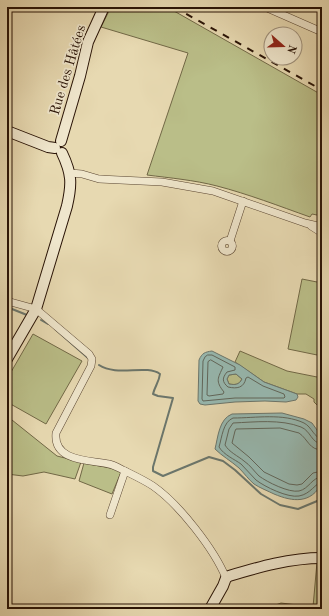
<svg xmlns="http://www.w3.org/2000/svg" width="329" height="616" viewBox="0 0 329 616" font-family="'Old Standard TT',serif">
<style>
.green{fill:#babe88;stroke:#716846}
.water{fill:#97b9b1;stroke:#6b766c;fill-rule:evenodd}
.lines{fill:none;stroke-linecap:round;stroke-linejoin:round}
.shore{stroke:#60665b;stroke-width:1}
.stream{stroke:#6b766c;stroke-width:2}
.street-casing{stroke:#584430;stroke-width:8}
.secondary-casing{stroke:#281205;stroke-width:12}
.street{stroke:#efe6cc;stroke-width:7}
.secondary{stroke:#efe6cc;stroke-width:10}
.rail{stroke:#281205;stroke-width:2;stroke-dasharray:7 7;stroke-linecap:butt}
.labels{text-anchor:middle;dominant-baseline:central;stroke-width:3.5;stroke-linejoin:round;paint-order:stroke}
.street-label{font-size:14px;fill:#281205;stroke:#efe6cc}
</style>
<rect width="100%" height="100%" fill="#e7d9b1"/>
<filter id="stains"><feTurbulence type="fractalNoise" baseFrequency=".005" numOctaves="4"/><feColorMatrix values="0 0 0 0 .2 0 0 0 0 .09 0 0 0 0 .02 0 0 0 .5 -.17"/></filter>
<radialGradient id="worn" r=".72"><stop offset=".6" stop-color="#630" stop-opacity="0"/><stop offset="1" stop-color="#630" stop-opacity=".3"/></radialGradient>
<g class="green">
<path d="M111,7H167L322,95V216L312,214L310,217C279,206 248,194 217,186C194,180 170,178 147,175L188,53L101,27Z"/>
<path d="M302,279L322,283V356L288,349Z"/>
<path d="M33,334L82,361L46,424L7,402V379Z"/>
<path d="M240,351L287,371L322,378V403L317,405L314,402V399L306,394H297L264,382L235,362Z"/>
<path d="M236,374L242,379C239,385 235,385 229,384L227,379L229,375Z"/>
<path d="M7,416L57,456L81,462L75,479L44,472L23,476L7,474Z"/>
<path d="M84,463L115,469L121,472L112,494L79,481Z"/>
<path d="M317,562H322V609H265L281,603L313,607Z"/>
</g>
<g class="water">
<path d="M212,351L240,365L264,382L297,394L298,397L296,400L286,402L265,401L235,402L205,405L200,404L198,401L199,360C202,353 205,352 212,351ZM236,374L242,379C239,385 235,385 229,384L227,379L229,375Z"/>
<path d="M282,413L304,419L312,423L322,437V483C311,504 293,502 274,494C268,491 260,488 254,484C249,480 244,473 239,468C231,461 222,456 215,449C218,437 219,419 232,414Z"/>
</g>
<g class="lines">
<g class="shore">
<path d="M208,355H212L235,367V370L227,372C222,378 222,382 228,387C237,389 244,388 246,378L248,377L263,386L284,394L285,397L284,398H235L203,401L202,399L203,361L205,357Z"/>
<path d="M211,360L223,367C218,378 215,381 224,392L223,394L209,396L207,395L208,362Z"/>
<path d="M322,439C314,438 312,427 304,423C283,413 256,418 233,418C223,422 222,437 219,447C224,455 234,459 241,464C246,469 251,475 256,480C265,487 288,498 299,496C311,494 315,483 322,482"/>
<path d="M322,444C311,443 311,431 301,427C281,419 255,422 233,423L229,429L225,445C229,452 238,456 244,461C250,465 254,471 259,476C267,482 289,493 299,491C309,489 312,477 322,477"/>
<path d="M322,450C309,450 308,439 299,433L280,428L236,429L235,431L232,443L249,457L264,472L289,484L297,485L302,484L313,473L322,471"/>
</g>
<g class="stream">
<path d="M7,307L27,315"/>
<path d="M41,320L48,324"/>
<path d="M55,329L88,358"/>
<path d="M99,365C117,377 146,364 160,374C159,382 155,386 153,394L158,396L173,398L153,467V471L163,476L209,457L223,461L235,470L261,494L280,505L298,509L322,499"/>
</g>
<g class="street-casing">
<g id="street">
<path d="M265,7L322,32"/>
<path d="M70,173L82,174L99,179L162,182L213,191L305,223L322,227"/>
<path d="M311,226L322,233"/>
<circle cx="227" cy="246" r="5.5"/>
<path d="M230,241L243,201"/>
<path d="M7,301L36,309L89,354L92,359L91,366L56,433C53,462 90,460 109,464C114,465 119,468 123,470C133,475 144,480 153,486C179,504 214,549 226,578"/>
<path d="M110,515L125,471"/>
</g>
</g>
<g class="secondary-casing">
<g id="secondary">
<path d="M7,131L48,147L55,148"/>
<path d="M61,141L80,76L88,42L104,7"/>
<path d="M7,359L36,309L67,206C72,184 72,174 62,153"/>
<path d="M210,609L223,586L226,578L229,576C259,567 290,558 322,558"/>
</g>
</g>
<use href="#street" class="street"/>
<use href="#secondary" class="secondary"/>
<path class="rail" d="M174,7L322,90"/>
</g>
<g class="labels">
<g class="street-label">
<text transform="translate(68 70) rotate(-73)">Rue des Hâtées</text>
</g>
</g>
<rect width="329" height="616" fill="none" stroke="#e7d9b1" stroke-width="24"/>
<rect x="8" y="8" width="313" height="600" fill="none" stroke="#281205" stroke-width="2"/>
<rect x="12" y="12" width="305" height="592" fill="none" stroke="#281205"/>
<g transform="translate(283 46) rotate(110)"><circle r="19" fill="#efe6cc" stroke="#9f917c"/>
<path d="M0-3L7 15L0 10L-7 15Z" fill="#8f2418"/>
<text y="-6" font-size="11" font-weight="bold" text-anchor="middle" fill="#281205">N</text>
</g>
<rect width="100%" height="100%" filter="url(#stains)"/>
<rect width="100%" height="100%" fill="url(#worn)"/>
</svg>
